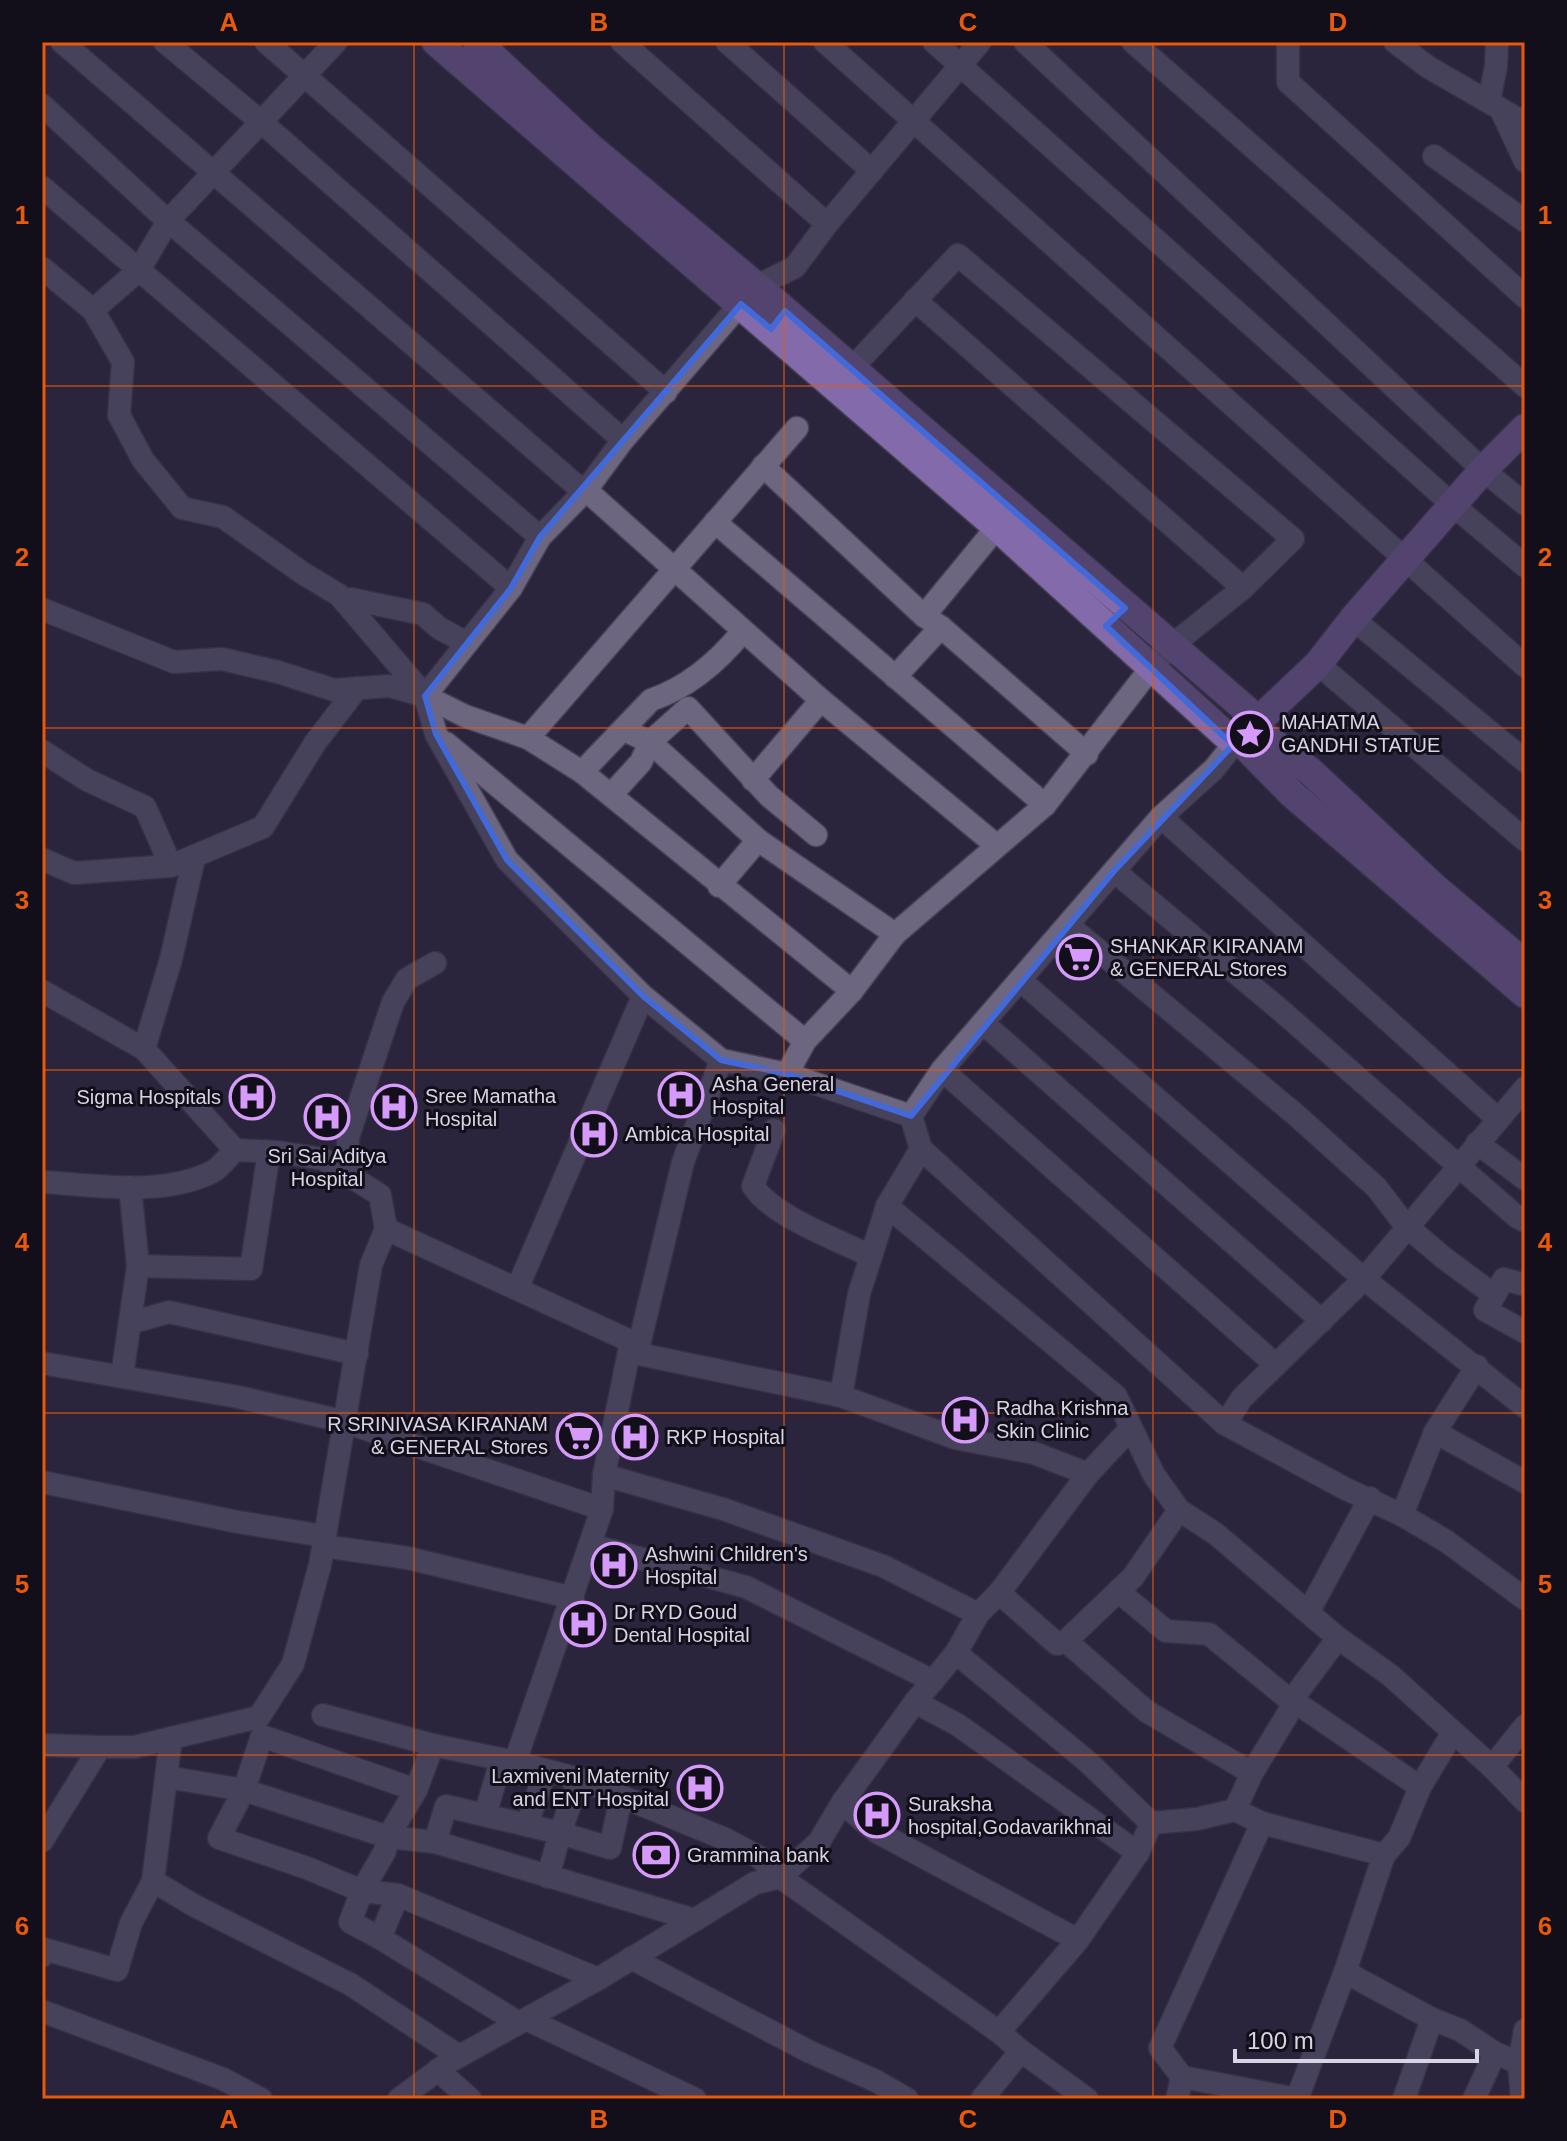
<svg xmlns="http://www.w3.org/2000/svg" width="1567" height="2141" viewBox="0 0 1567 2141" font-family="Arial,sans-serif">
<style>
.lines{fill:none;stroke-linecap:round;stroke-linejoin:round}
.minor-casing{stroke:#464154;stroke-width:25}
.major-casing{stroke:#464154;stroke-width:31}
.minor{stroke:#6c6681;stroke-width:22}
.major{stroke:#836aaa;stroke-width:28}
.marked{fill:none;stroke:#4269da;stroke-width:6;stroke-linejoin:round}
.grid{fill:none;stroke:#e8590c;stroke-width:2;stroke-opacity:0.55}
.labels{text-anchor:middle;dominant-baseline:central;stroke-width:6;stroke-linejoin:round;paint-order:stroke}
.poi-label{font-size:20px;fill:#d8d4e4;stroke:#120f1a;text-anchor:start}
.neatline{fill:none;stroke:#e8590c;stroke-width:3}
.grid-label{font-size:26px;text-anchor:middle;font-weight:bold;fill:#e8590c}
</style>
<rect width="100%" height="100%" fill="#2a243c"/>
<g class="lines">
<g class="minor-casing">
<g id="minor">
<path d="M62,42L584,492"/>
<path d="M165,42L260,121L623,440"/>
<path d="M266,42L666,392"/>
<path d="M622,42L827,224"/>
<path d="M727,42L872,171"/>
<path d="M825,42L1525,666"/>
<path d="M934,42L1454,506L1525,566"/>
<path d="M1025,42L1483,470L1525,504"/>
<path d="M1133,42L1525,386"/>
<path d="M1288,42V82L1525,297"/>
<path d="M1395,42L1428,67L1525,123"/>
<path d="M1489,101L1496,66L1497,42"/>
<path d="M42,105L158,212L540,537"/>
<path d="M1501,110L1525,161"/>
<path d="M1434,156L1525,221"/>
<path d="M42,187L511,588"/>
<path d="M42,268L93,310L123,362L119,415L143,460L182,508L223,517L304,574L339,595L425,696"/>
<path d="M915,300L1243,588"/>
<path d="M93,310L139,270L168,221L336,42"/>
<path d="M763,466L924,616L941,627L1087,754"/>
<path d="M586,490L821,700L996,845"/>
<path d="M715,522L1045,805"/>
<path d="M345,602L351,599L423,614L439,628L467,643"/>
<path d="M42,609L174,662L222,659L278,672L334,690L389,686L425,696L465,716L528,738L797,428"/>
<path d="M924,616L997,527"/>
<path d="M1353,619L1525,761"/>
<path d="M1318,664L1525,840"/>
<path d="M895,677L941,627"/>
<path d="M624,730L650,742L758,840L895,934"/>
<path d="M528,738L582,772L852,991"/>
<path d="M446,743L805,1041"/>
<path d="M42,751L87,780L145,807L171,866"/>
<path d="M582,772L651,700C689,687 718,662 743,631"/>
<path d="M753,780L821,700"/>
<path d="M611,795L641,762L650,742L688,708L769,796L816,835"/>
<path d="M1161,817L1498,1119"/>
<path d="M42,859L74,873L171,866L263,827L315,743L357,688"/>
<path d="M1114,871L1278,1008L1517,1217L1525,1221"/>
<path d="M719,886L758,840"/>
<path d="M1068,925L1296,1115L1376,1187L1406,1226L1444,1258L1494,1295L1485,1310L1525,1332"/>
<path d="M1020,980L1364,1279L1525,1407"/>
<path d="M42,991L144,1049L235,1150L278,1152L323,1159L380,1195L386,1229L639,1345"/>
<path d="M983,1023L1322,1321"/>
<path d="M144,1049L171,959L194,858"/>
<path d="M721,1060L683,1162L639,1345L629,1352L604,1475L602,1509L515,1762L579,1779L725,1839L759,1857L780,1877L999,2032L1021,2051L1087,2099"/>
<path d="M942,1070L1276,1365"/>
<path d="M787,1074L805,1041L852,991L895,934L1045,805L1151,668L1170,647L1243,588L1293,539L958,255L851,369"/>
<path d="M911,1116L787,1074L721,1060L643,996L507,860L436,734L425,696L511,588L540,537L586,490L623,440L755,287L795,267L827,224L980,42"/>
<path d="M911,1116L921,1149L887,1206L1116,1396L1154,1475L1179,1510L1216,1534L1338,1638L1390,1675L1492,1767L1525,1801"/>
<path d="M911,1116L942,1070L1114,871L1161,817L1214,769L1233,745"/>
<path d="M774,1130L753,1186C773,1217 837,1239 870,1256"/>
<path d="M1477,1143L1525,1179"/>
<path d="M921,1149L1225,1424L1346,1489L1402,1515L1446,1541L1525,1599"/>
<path d="M354,1179L348,1158V1137L393,1002L407,979L435,963"/>
<path d="M42,1182C96,1185 161,1197 212,1172C220,1168 228,1157 235,1150"/>
<path d="M138,1266L251,1269L269,1152"/>
<path d="M517,1289L643,996"/>
<path d="M1487,1308L1504,1279L1525,1285"/>
<path d="M130,1323L169,1312L357,1354"/>
<path d="M629,1352L841,1396L859,1294L887,1206"/>
<path d="M42,1363L238,1397L342,1421L602,1509"/>
<path d="M1477,1366L1435,1432L1525,1482"/>
<path d="M122,1376L138,1266L130,1187"/>
<path d="M841,1396L955,1438L1034,1453L1088,1474"/>
<path d="M1225,1424L1242,1398L1364,1279L1525,1088"/>
<path d="M604,1475L723,1509L883,1566L978,1614"/>
<path d="M42,1482L238,1522L324,1536"/>
<path d="M1402,1515L1435,1432"/>
<path d="M591,1545L746,1587L933,1681"/>
<path d="M323,1546L408,1558L573,1598"/>
<path d="M1118,1591L1166,1631L1209,1634L1291,1701"/>
<path d="M999,1593L1057,1644L1066,1641L1146,1711L1252,1773L1295,1702L1291,1701L1338,1638"/>
<path d="M1309,1611L1370,1498"/>
<path d="M1066,1641L1133,1577L1179,1510"/>
<path d="M915,1702L958,1725L1138,1853"/>
<path d="M1295,1702L1420,1787"/>
<path d="M323,1715L433,1745L515,1762"/>
<path d="M42,1745L100,1747"/>
<path d="M433,1745L416,1790L388,1837L385,1851L362,1891L350,1922L380,1938L519,2023"/>
<path d="M1492,1767L1525,1726"/>
<path d="M1252,1773L1235,1810L1262,1823L1384,1855L1399,1838L1420,1787L1452,1734"/>
<path d="M166,1777L244,1790L219,1838L307,1868L362,1891L398,1895L598,1979"/>
<path d="M416,1790L262,1736L244,1790L388,1837L435,1842L695,1920"/>
<path d="M842,1803L877,1832L1078,1940L1138,1853L1151,1823L1088,1762L956,1653"/>
<path d="M485,1815L501,1761"/>
<path d="M1151,1823L1197,1819L1235,1810"/>
<path d="M527,1825L545,1772"/>
<path d="M42,1841L100,1747H134L259,1717L293,1664L320,1565L371,1265L386,1229"/>
<path d="M435,1842L446,1806L560,1833L610,1848L621,1798"/>
<path d="M548,1877L560,1833L579,1779"/>
<path d="M153,1881L195,1906L350,1984L459,2056"/>
<path d="M380,1938L398,1895"/>
<path d="M42,1956L44,1949L117,1970L131,1923L153,1881L171,1738"/>
<path d="M631,1958L810,2052L876,2081L907,2099"/>
<path d="M1345,1972L1432,2019L1460,2030L1495,2053L1519,2063"/>
<path d="M42,2011L223,2079L261,2099"/>
<path d="M526,2019L695,2099"/>
<path d="M999,2032L1078,1940"/>
<path d="M438,2070L470,2099"/>
<path d="M1182,2077L1160,2048L1262,1823"/>
<path d="M399,2099L449,2062L598,1979L755,1883L780,1877L819,1842L842,1803L915,1702L956,1653L978,1614L999,1593L1088,1474L1130,1429"/>
<path d="M982,2099L1021,2051"/>
<path d="M1177,2099L1182,2077L1297,2099L1345,1972L1384,1855"/>
<path d="M1404,2099L1432,2019"/>
<path d="M1474,2099L1495,2053"/>
<path d="M1522,2099L1519,2063L1525,2030"/>
</g>
</g>
<g class="major-casing">
<g id="major">
<path d="M436,42L997,527L1230,739"/>
<path d="M477,42L591,148L767,295L1249,712"/>
<path d="M1261,718L1318,664L1353,619L1483,470L1525,428"/>
<path d="M1265,736L1311,772L1434,887L1525,964"/>
<path d="M1249,750L1292,794L1525,994"/>
</g>
</g>
<use href="#minor" class="minor"/>
<use href="#major" class="major"/>
</g>
<path d="M0 0H1567V2141H0ZM741,304L771,329L785,311L1125,608L1106,626L1233,745L1114,871L911,1116L787,1074L721,1060L643,996L507,860L436,734L425,696L511,588L540,537Z" fill="#2a243c" fill-opacity=".55" fill-rule="evenodd"/>
<path class="marked" d="M741,304L771,329L785,311L1125,608L1106,626L1233,745L1114,871L911,1116L787,1074L721,1060L643,996L507,860L436,734L425,696L511,588L540,537Z"/>
<path class="grid" d="M414,42V2099M784,42V2099M1153,42V2099M42,386H1525M42,728H1525M42,1070H1525M42,1413H1525M42,1755H1525"/>
<defs>
<g id="sight-ring" transform="scale(2.3)"><circle r="9.5" fill="#120f1a" stroke="#d69bfa" stroke-width="1.5"/><path d="M0-6L1.8-2.2L6-1.7L2.9 1.2L3.7 5.4L0 3.3L-3.7 5.4L-2.9 1.2L-6-1.7L-1.8-2.2Z" fill="#d69bfa"/></g>
<g id="supermarket-ring" transform="scale(2.3)"><circle r="9.5" fill="#120f1a" stroke="#d69bfa" stroke-width="1.5"/><path d="M-6-5.5h2.5l.6 2H6L4.5 2H-2.5L-4.4-4H-6ZM-1.5 3.2a1.3 1.3 0 1 0 .1 0ZM3 3.2a1.3 1.3 0 1 0 .1 0Z" fill="#d69bfa"/></g>
<g id="hospital-ring" transform="scale(2.3)"><circle r="9.5" fill="#120f1a" stroke="#d69bfa" stroke-width="1.5"/><path d="M-5-5h3v3.5h4V-5h3V5h-3V1.5h-4V5h-3Z" fill="#d69bfa"/></g>
<g id="bank-ring" transform="scale(2.3)"><circle r="9.5" fill="#120f1a" stroke="#d69bfa" stroke-width="1.5"/><path d="M-6-4H6V4H-6ZM0-2.3a2.3 2.3 0 1 0 0 4.6a2.3 2.3 0 1 0 0-4.6Z" fill="#d69bfa"/></g>
</defs>
<g fill-rule="evenodd">
<use href="#sight-ring" x="1250" y="734"/>
<use href="#supermarket-ring" x="1079" y="957"/>
<use href="#hospital-ring" x="681" y="1095"/>
<use href="#hospital-ring" x="252" y="1097"/>
<use href="#hospital-ring" x="394" y="1107"/>
<use href="#hospital-ring" x="327" y="1117"/>
<use href="#hospital-ring" x="594" y="1134"/>
<use href="#hospital-ring" x="965" y="1420"/>
<use href="#supermarket-ring" x="579" y="1436"/>
<use href="#hospital-ring" x="635" y="1437"/>
<use href="#hospital-ring" x="614" y="1565"/>
<use href="#hospital-ring" x="583" y="1624"/>
<use href="#hospital-ring" x="700" y="1788"/>
<use href="#hospital-ring" x="877" y="1815"/>
<use href="#bank-ring" x="656" y="1855"/>
</g>
<g class="labels">
<g class="poi-label">
<text x="1281" y="722">MAHATMA<tspan x="1281" dy="23">GANDHI STATUE</tspan></text>
<text x="1110" y="946">SHANKAR KIRANAM<tspan x="1110" dy="23">&amp; GENERAL Stores</tspan></text>
<text x="712" y="1084">Asha General<tspan x="712" dy="23">Hospital</tspan></text>
<text x="425" y="1096">Sree Mamatha<tspan x="425" dy="23">Hospital</tspan></text>
<text x="221" y="1097" text-anchor="end">Sigma Hospitals</text>
<text x="625" y="1134">Ambica Hospital</text>
<text x="327" y="1156" text-anchor="middle">Sri Sai Aditya<tspan x="327" dy="23">Hospital</tspan></text>
<text x="996" y="1408">Radha Krishna<tspan x="996" dy="23">Skin Clinic</tspan></text>
<text x="548" y="1424" text-anchor="end">R SRINIVASA KIRANAM<tspan x="548" dy="23">&amp; GENERAL Stores</tspan></text>
<text x="666" y="1437">RKP Hospital</text>
<text x="645" y="1554">Ashwini Children's<tspan x="645" dy="23">Hospital</tspan></text>
<text x="614" y="1612">Dr RYD Goud<tspan x="614" dy="23">Dental Hospital</tspan></text>
<text x="669" y="1776" text-anchor="end">Laxmiveni Maternity<tspan x="669" dy="23">and ENT Hospital</tspan></text>
<text x="908" y="1804">Suraksha<tspan x="908" dy="23">hospital,Godavarikhnai</tspan></text>
<text x="687" y="1855">Grammina bank</text>
</g>
</g>
<rect width="1567" height="2141" fill="none" stroke="#120f1a" stroke-width="88"/>
<path d="M1235 2049v12h242v-12" fill="none" stroke="#d8d4e4" stroke-width="4"/>
<text x="1247" y="2049" font-size="24" fill="#d8d4e4" stroke="#120f1a" stroke-width="6" paint-order="stroke">100 m</text>
<rect x="44" y="44" width="1479" height="2053" class="neatline"/>
<g class="grid-label">
<text x="229" y="31">A</text>
<text x="599" y="31">B</text>
<text x="968" y="31">C</text>
<text x="1338" y="31">D</text>
<text x="22" y="224">1</text>
<text x="1545" y="224">1</text>
<text x="22" y="566">2</text>
<text x="1545" y="566">2</text>
<text x="22" y="909">3</text>
<text x="1545" y="909">3</text>
<text x="22" y="1251">4</text>
<text x="1545" y="1251">4</text>
<text x="22" y="1593">5</text>
<text x="1545" y="1593">5</text>
<text x="22" y="1935">6</text>
<text x="1545" y="1935">6</text>
<text x="229" y="2128">A</text>
<text x="599" y="2128">B</text>
<text x="968" y="2128">C</text>
<text x="1338" y="2128">D</text>
</g>
</svg>
